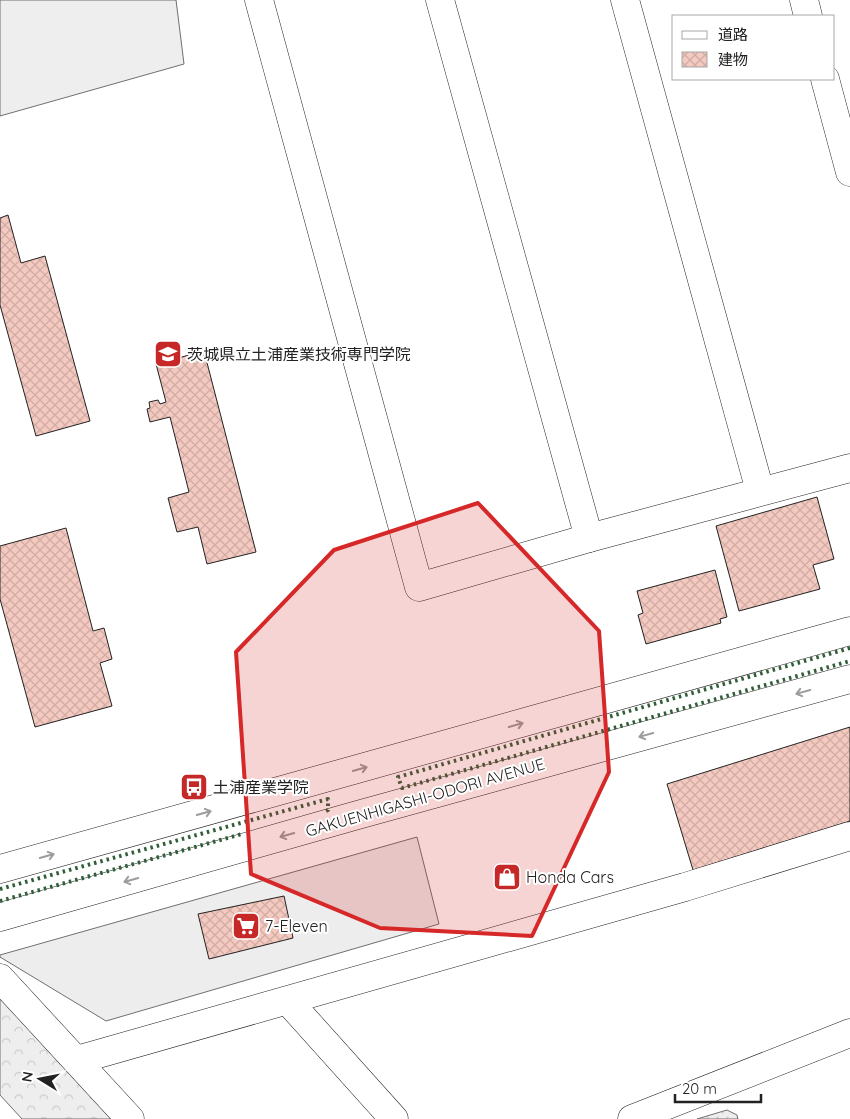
<svg xmlns="http://www.w3.org/2000/svg" width="850" height="1119" viewBox="0 0 850 1119" font-family="Quicksand,'Noto Sans JP',sans-serif">
<style>
.grass{fill:url(#grass-dots);stroke:#6f6f6f}
.forest{fill:url(#forest-crowns);stroke:#6f6f6f}
.garden{fill:#eee;stroke:#6f6f6f}
.parking{fill:#ededed;stroke:#6f6f6f}
.building{fill:url(#building-cross-hatch);stroke:#222}
.lines{fill:none;stroke-linecap:round;stroke-linejoin:round}
.minor-casing{stroke:#222;stroke-width:29}
.major-casing{stroke:#222;stroke-width:29}
.minor{stroke:#fff;stroke-width:28}
.major{stroke:#fff;stroke-width:28}
.hedge{stroke:#2f5e38;stroke-width:4;stroke-dasharray:2.5 4;stroke-linecap:butt}
.oneway{stroke:#9c9c9c}
.marked{fill:#d62828;fill-opacity:0.2;stroke:#d62828;stroke-width:4;stroke-linejoin:round}
.labels{text-anchor:middle;dominant-baseline:central;stroke-width:4;stroke-linejoin:round;paint-order:stroke}
.poi-label{font-size:16px;fill:#222;stroke:#fff;text-anchor:start}
.street-label{font-size:16px;fill:#222;stroke:#fff}
</style>
<defs>
<pattern id="grass-dots" width="8" height="8" patternUnits="userSpaceOnUse" patternTransform="scale(1.25)"><rect width="8" height="8" fill="#eee"/><path d="M2 2h.1M6 6h.1" fill="none" stroke="#ccc" stroke-width="1.8" stroke-linecap="round"/></pattern>
<pattern id="forest-crowns" width="20" height="18" patternUnits="userSpaceOnUse" patternTransform="scale(1.25)"><rect width="20" height="18" fill="#eee"/><path d="M2 6a3 3 0 1 1 6 0M12 15a3 3 0 1 1 6 0" fill="none" stroke="#ccc"/></pattern>
<pattern id="building-cross-hatch" width="8" height="8" patternUnits="userSpaceOnUse" patternTransform="scale(1.25)"><rect width="8" height="8" fill="#f3c9c0"/><path d="M0 0l8 8M0 8l8-8" fill="none" stroke="#d0aca5"/></pattern>
</defs>
<rect width="100%" height="100%" fill="#fff"/>
<path class="grass" d="M727,1110L737,1115L738,1119H697Z"/>
<path class="forest" d="M0,996L116,1119H22L0,1095Z"/>
<path class="garden" d="M0,0H176L184,64L0,116Z"/>
<path class="parking" d="M417,837L439,924L106,1021L0,957V955Z"/>
<g class="building">
<path d="M8,215L21,263L45,256L90,421L36,436L0,305V218Z"/>
<path d="M204,351L256,552L207,564L198,527L177,532L168,498L189,492L170,417L150,422L147,409L150,408L149,402L158,400L160,404L166,402L156,364Z"/>
<path d="M817,497L834,559L813,565L820,589L739,611L716,526Z"/>
<path d="M66,528L93,631L104,628L112,659L100,663L112,706L35,727L0,599V546Z"/>
<path d="M715,570L727,617L720,619L721,623L646,644L638,615L643,613L637,591Z"/>
<path d="M850,727V821L693,870L667,784Z"/>
<path d="M284,896L293,938L209,959L198,914Z"/>
</g>
<g class="lines">
<g class="minor-casing">
<g id="minor">
<path d="M259,0L419,587L589,538L850,468"/>
<path d="M440,0L589,538"/>
<path d="M625,0L760,491"/>
<path d="M804,0L808,16"/>
<path d="M825,79L850,172"/>
<path d="M0,978L130,1119"/>
<path d="M288,1001L394,1119"/>
<path d="M77,1060L685,887L850,836"/>
<path d="M632,1119L850,1033"/>
</g>
</g>
<g class="major-casing">
<g id="major">
<path d="M0,869L850,631"/>
<path d="M0,917L354,816L850,679"/>
</g>
</g>
<use href="#minor" class="minor"/>
<use href="#major" class="major"/>
<g class="hedge">
<path d="M850,648L398,777L402,788L850,661"/>
<path d="M0,889L328,799V810L326,811"/>
<path d="M0,901L242,834"/>
</g>
</g>
<defs><path id="oneway-shaft" d="M-6 0H5M1.5-3L5.5 0L1.5 3" fill="none" stroke-width="1.6" stroke-linecap="round" stroke-linejoin="round" transform="scale(1.25)"/></defs>
<g class="oneway">
<use href="#oneway-shaft" transform="translate(803 692) rotate(165)"/>
<use href="#oneway-shaft" transform="translate(516 725) rotate(-16)"/>
<use href="#oneway-shaft" transform="translate(646 735) rotate(165)"/>
<use href="#oneway-shaft" transform="translate(360 769) rotate(-16)"/>
<use href="#oneway-shaft" transform="translate(204 813) rotate(-16)"/>
<use href="#oneway-shaft" transform="translate(287 835) rotate(164)"/>
<use href="#oneway-shaft" transform="translate(47 856) rotate(-16)"/>
<use href="#oneway-shaft" transform="translate(131 880) rotate(164)"/>
</g>
<path class="marked" d="M478,503L599,631L609,772L532,936L380,928L251,874L236,652L334,550Z"/>
<defs>
<g id="university-square" transform="scale(1.4375)"><rect x="-9" y="-9" width="18" height="18" rx="4" fill="#c62828" stroke="#fff"/><path d="M0-5L7-2L0 1L-7-2ZM-4 1L0 2.5L4 1V4Q0 6-4 4Z" fill="#fff"/></g>
<g id="bus-square" transform="scale(1.4375)"><rect x="-9" y="-9" width="18" height="18" rx="4" fill="#c62828" stroke="#fff"/><path d="M-5-6H5V4H4V6H2V4H-2V6H-4V4H-5ZM-3.5-4V0h7V-4ZM-3.5 1.2v1.5H-2V1.2ZM2 1.2v1.5H3.5V1.2Z" fill="#fff"/></g>
<g id="shop-square" transform="scale(1.4375)"><rect x="-9" y="-9" width="18" height="18" rx="4" fill="#c62828" stroke="#fff"/><path d="M-5-2.5h2.3a2.7 3.5 0 0 1 5.4 0H5L5.5 6h-11ZM-1.5-2.5h3a1.5 2.3 0 0 0-3 0Z" fill="#fff"/></g>
<g id="supermarket-square" transform="scale(1.4375)"><rect x="-9" y="-9" width="18" height="18" rx="4" fill="#c62828" stroke="#fff"/><path d="M-6-5.5h2.5l.6 2H6L4.5 2H-2.5L-4.4-4H-6ZM-1.5 3.2a1.3 1.3 0 1 0 .1 0ZM3 3.2a1.3 1.3 0 1 0 .1 0Z" fill="#fff"/></g>
</defs>
<g fill-rule="evenodd">
<use href="#university-square" x="168" y="354"/>
<use href="#bus-square" x="194" y="787"/>
<use href="#shop-square" x="507" y="877"/>
<use href="#supermarket-square" x="246" y="926"/>
</g>
<g class="labels">
<g class="poi-label">
<text x="187" y="354">茨城県立土浦産業技術専門学院</text>
<text x="213" y="787">土浦産業学院</text>
<text x="526" y="877">Honda Cars</text>
<text x="265" y="926">7-Eleven</text>
</g>
<g class="street-label">
<text transform="translate(425 797) rotate(-16)">GAKUENHIGASHI-ODORI AVENUE</text>
</g>
</g>
<rect x="672" y="15" width="162" height="65" fill="#ffffff" stroke="#a7a7a7"/>
<rect x="682" y="31" width="25" height="8" fill="#ffffff" stroke="#a7a7a7"/>
<text x="718" y="40" font-size="15" fill="#222222">道路</text>
<rect x="682" y="52" width="25" height="15" fill="url(#building-cross-hatch)" stroke="#a7a7a7"/>
<text x="718" y="65" font-size="15" fill="#222222">建物</text>
<g transform="translate(40 1079) rotate(280)" stroke="#ffffff" stroke-width="4" paint-order="stroke">
<path d="M0-4L9 19L0 12L-9 19Z" fill="#222222"/>
<text y="-8" font-size="14" font-weight="bold" text-anchor="middle" fill="#222222">N</text>
</g>
<path d="M675 1094v8h86v-8" fill="none" stroke="#222222" stroke-width="2.5"/>
<text x="682" y="1094" font-size="15" fill="#222222" stroke="#ffffff" stroke-width="4" paint-order="stroke">20 m</text>
</svg>
